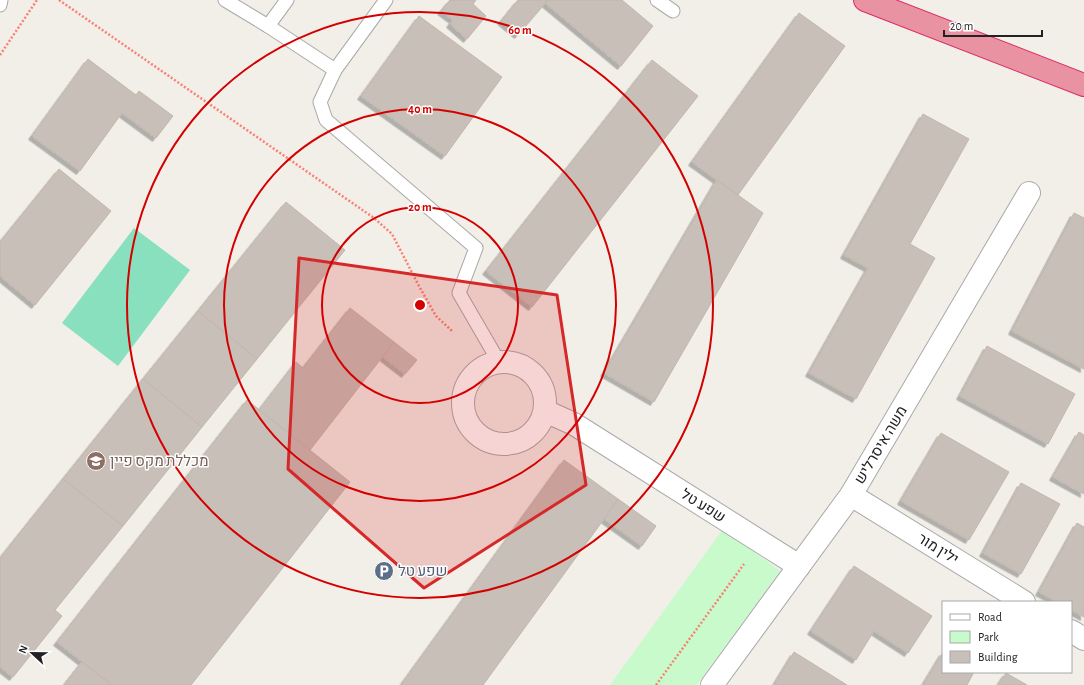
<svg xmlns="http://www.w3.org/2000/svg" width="1084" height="685" viewBox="0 0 1084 685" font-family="'Alegreya Sans',Heebo,sans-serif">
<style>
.park{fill:#c8facc}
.pitch{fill:#88e0be}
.building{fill:#c7bfb8;stroke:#c4b6ab;filter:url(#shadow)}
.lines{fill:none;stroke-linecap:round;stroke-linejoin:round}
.lane-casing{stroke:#a9a9a9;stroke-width:15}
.street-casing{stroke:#a9a9a9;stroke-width:24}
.highway-casing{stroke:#dc2a67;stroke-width:24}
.path{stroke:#fa8072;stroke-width:2.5;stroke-dasharray:2 2;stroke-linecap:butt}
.lane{stroke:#fff;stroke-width:13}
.street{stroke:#fff;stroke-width:22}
.highway{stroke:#e892a2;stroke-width:22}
.marked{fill:#d62828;fill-opacity:0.2;stroke:#d62828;stroke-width:3;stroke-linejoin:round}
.ring{fill:none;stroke:#d40000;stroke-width:2}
.labels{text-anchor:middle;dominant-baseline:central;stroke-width:3;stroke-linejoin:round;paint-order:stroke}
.street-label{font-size:15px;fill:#222;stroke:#fff}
.education-label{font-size:15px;fill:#785e54;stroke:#fff;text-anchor:start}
.service-label{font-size:15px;fill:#4e5e75;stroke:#fff;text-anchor:start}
.centre{fill:#d40000;stroke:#fff;stroke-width:2}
.ring-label{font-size:12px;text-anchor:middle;font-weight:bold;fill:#d40000;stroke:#fff;stroke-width:3;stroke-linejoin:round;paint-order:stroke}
</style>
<defs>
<filter id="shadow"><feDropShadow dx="-3.5" dy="3.5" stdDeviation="0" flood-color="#0004"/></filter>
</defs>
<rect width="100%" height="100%" fill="#f2efe9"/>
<path class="park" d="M723,529L780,571L697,685H610Z"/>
<path class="pitch" d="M134,228L190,270L118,366L62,323Z"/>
<g class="building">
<path d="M450,0H476L473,4L486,16L467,39L450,24L453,20L441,11Z"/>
<path d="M518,0H548L518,35L501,21Z"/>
<path d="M548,0H622L653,26L621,66L545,3Z"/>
<path d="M799,13L845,46L738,195L692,162Z"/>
<path d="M419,16L502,77L445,156L361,96Z"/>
<path d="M88,59L136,95L139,91L173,116L156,138L122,113L80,171L32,136Z"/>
<path d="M652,60L698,96L532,307L486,271Z"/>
<path d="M923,114L969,139L910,244L935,258L856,399L809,373L868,268L844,255Z"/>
<path d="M59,169L111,211L35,305L0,276V242Z"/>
<path d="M717,180L763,213L654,402L604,373Z"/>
<path d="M286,202L345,250L257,359L198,311Z"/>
<path d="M1074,213L1084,218V369L1012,331Z"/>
<path d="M350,308L394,342L310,450L259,410L296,362L303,368Z"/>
<path d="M198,311L257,359L202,427L143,379Z"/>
<path d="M394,342L417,360L405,374L383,357Z"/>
<path d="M987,346L1075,394L1048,444L960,396Z"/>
<path d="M143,379L202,427L123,526L63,479Z"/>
<path d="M247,400L350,482L191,685H112L57,642Z"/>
<path d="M1079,432L1084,435V494L1053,477Z"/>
<path d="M941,433L1009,472L969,540L901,501Z"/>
<path d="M564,460L618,499L604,519L483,685H401Z"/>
<path d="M63,479L123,526L55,610L62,616L13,677L0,667V558Z"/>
<path d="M1021,483L1060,504L1021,574L983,553Z"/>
<path d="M618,499L656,526L642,546L604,519Z"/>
<path d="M1077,523L1084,527V617L1071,610V602H1057L1039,592Z"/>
<path d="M854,566L932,616L908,653L874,631L856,660L811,631Z"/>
<path d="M794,652L847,685H774Z"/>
<path d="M943,652V672H974L967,685H923Z"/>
<path d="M82,662L112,685H64Z"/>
<path d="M1006,673L1027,685H998Z"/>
</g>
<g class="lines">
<g class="lane-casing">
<g id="lane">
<path d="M225,0L268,26L335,70L320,102L326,120L476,248L459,293L499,362"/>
<path d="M657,0L673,11"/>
<path d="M0,5L1,0"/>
<path d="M268,26L287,0"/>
<path d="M335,70L386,0"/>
</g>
</g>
<g class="street-casing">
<g id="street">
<circle cx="504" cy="403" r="41"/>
<path d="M545,411L574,424L799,566"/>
<path d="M851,495L1024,602"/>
<path d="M1071,631L1084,639"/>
<path d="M712,685L851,495L1029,193"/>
</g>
</g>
<g class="highway-casing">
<path id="highway" d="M865,0L1084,85"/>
</g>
<g class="path">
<path d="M59,0L374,218L392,234L420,288L436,316L452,331"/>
<path d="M0,55L37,0"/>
<path d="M656,685L744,564"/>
</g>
<use href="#lane" class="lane"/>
<use href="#street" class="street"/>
<use href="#highway" class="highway"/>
</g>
<path class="marked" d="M299,258L557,295L586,485L424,588L288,469Z"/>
<g class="ring">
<circle cx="420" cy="305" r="98"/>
<circle cx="420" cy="305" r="196"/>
<circle cx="420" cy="305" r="293"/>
</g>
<defs>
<g id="university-disc" transform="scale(1)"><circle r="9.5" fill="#8d6e63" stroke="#fff"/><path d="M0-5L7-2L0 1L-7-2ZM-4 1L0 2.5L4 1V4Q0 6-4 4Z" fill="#fff"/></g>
<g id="parking-disc" transform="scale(1)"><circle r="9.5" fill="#5c6f8a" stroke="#fff"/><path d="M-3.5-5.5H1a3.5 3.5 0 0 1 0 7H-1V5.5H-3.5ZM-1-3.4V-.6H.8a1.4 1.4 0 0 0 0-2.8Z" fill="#fff"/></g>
</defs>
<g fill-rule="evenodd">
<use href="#university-disc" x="96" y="461"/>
<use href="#parking-disc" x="384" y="571"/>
</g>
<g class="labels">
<g class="street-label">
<text transform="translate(881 445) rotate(-59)">משה איסרליש</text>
<text transform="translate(703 506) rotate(32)">שפע טל</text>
<text transform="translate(938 549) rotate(32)">ילין מור</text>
</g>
<g class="education-label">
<text x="110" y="461">מכללת מקס פיין</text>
</g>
<g class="service-label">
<text x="398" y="571">שפע טל</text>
</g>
</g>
<circle cx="420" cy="305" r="6" class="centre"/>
<g class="ring-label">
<text x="520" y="34">60 m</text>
<text x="420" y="113">40 m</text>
<text x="420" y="211">20 m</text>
</g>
<rect x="942" y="601" width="130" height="72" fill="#ffffff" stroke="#a7a7a7"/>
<rect x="950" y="614" width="20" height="6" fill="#ffffff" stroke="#a7a7a7"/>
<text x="978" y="621" font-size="12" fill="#222222">Road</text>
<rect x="950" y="631" width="20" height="12" fill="#c8facc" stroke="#a7a7a7"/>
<text x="978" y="641" font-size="12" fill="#222222">Park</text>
<rect x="950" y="651" width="20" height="12" fill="#c7bfb8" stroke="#a7a7a7"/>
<text x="978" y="661" font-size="12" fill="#222222">Building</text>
<g transform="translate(32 653) rotate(292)" stroke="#ffffff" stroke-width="3" paint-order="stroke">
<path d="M0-3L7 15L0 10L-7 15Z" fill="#222222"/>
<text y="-6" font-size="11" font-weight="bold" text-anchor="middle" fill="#222222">N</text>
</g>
<path d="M944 30v6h98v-6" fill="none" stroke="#222222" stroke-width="2"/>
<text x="950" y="30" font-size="12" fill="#222222" stroke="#ffffff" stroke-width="3" paint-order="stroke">20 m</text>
</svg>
